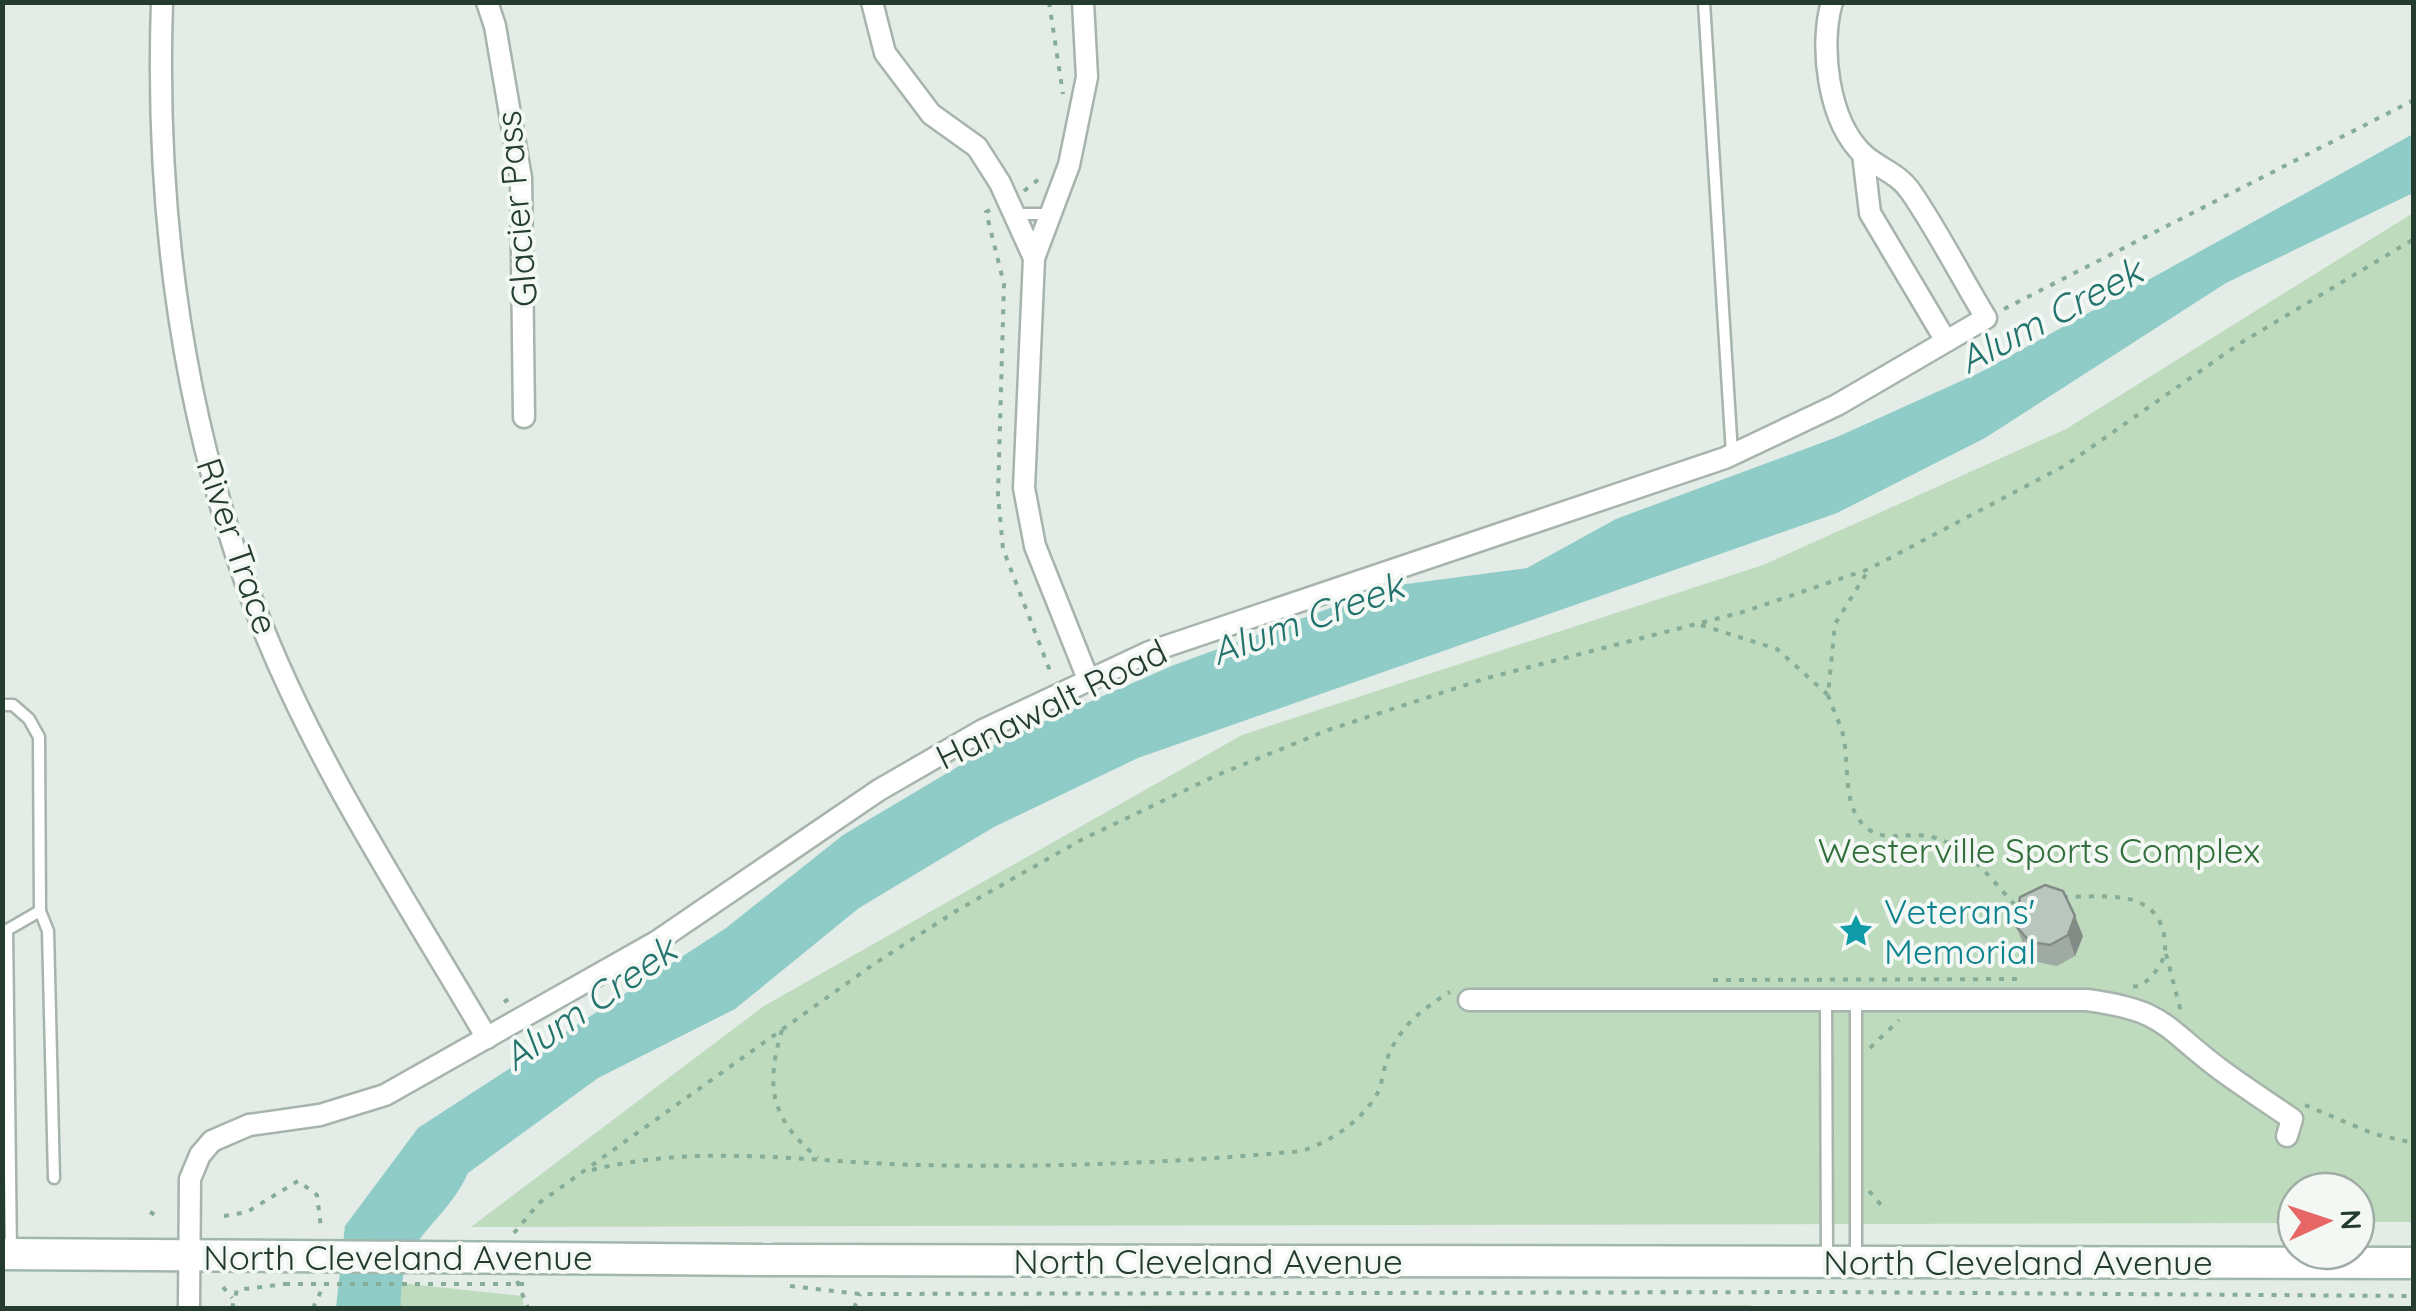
<svg xmlns="http://www.w3.org/2000/svg" width="2416" height="1311" viewBox="0 0 2416 1311" font-family="Quicksand,sans-serif">
<style>
.green{fill:#bedbbe}
.water{fill:#8fccc7}
.lines{fill:none;stroke-linecap:round;stroke-linejoin:round}
.service-casing{stroke:#a6b4ac;stroke-width:15}
.minor-casing{stroke:#a6b4ac;stroke-width:25}
.secondary-casing{stroke:#a2b7ab;stroke-width:35}
.path{stroke:#86ad97;stroke-width:4;stroke-dasharray:5 8;stroke-linecap:butt}
.service{stroke:#fff;stroke-width:10}
.minor{stroke:#fff;stroke-width:20}
.secondary{stroke:#fff;stroke-width:30}
.secondary-bridge-casing{stroke:#a2b7ab;stroke-width:35;stroke-linecap:butt}
.path-bridge{stroke:#86ad97;stroke-width:4;stroke-dasharray:5 8;stroke-linecap:butt}
.secondary-bridge{stroke:#fff;stroke-width:30}
.wall{fill:#9faaa3}
.shaded-wall{fill:#828b85}
.building{fill:#b9c6be;stroke:#828b85;stroke-width:2.5}
.labels{text-anchor:middle;dominant-baseline:central;stroke-width:8;stroke-linejoin:round;paint-order:stroke}
.street-label{font-size:35px;fill:#243c30;stroke:#f3f8f5}
.park-label{font-size:35px;fill:#316f3a;stroke:#f3f8f5}
.culture-label{font-size:35px;fill:#0d838f;stroke:#f3f8f5;text-anchor:start}
.water-label{font-size:38px;font-style:italic;fill:#23736d;stroke:#f3f8f5}
</style>
<rect width="100%" height="100%" fill="#e3ece6"/>
<g class="green">
<path d="M2413,213V1222H2356V1191H2296V1223L471,1227L764,1006L1242,735L1763,565L2066,429Z"/>
<path d="M400,1283L522,1296L524,1308H401Z"/>
<path d="M968,1305H1751L1750,1308Z"/>
</g>
<path class="water" d="M2413,134V193L2226,283L1985,438L1837,513L1138,758L994,827L859,908L735,1009L598,1078L468,1173C443,1228 398,1235 401,1308H336L345,1226L418,1128L726,928L843,835L1006,738L1174,665L1391,586L1527,568L1616,519L1837,437L1981,372Z"/>
<g class="lines">
<g class="service-casing">
<g id="service">
<path d="M1704,2L1732,454"/>
<path d="M1015,214H1051"/>
<path d="M2,705H13L29,719L39,737L40,911L7,930L11,1253"/>
<path d="M40,911L48,931L54,1178"/>
<path d="M1826,1001L1827,1259"/>
<path d="M1856,1256V1000"/>
</g>
</g>
<g class="minor-casing">
<g id="minor">
<path d="M162,2C155,208 181,412 254,605C311,757 405,898 487,1038"/>
<path d="M487,2L495,26L521,178L524,417"/>
<path d="M872,2L885,53L931,114L977,147L1000,183L1034,258"/>
<path d="M1083,2L1087,77L1069,165L1034,258L1024,488L1035,546L1088,679"/>
<path d="M1863,154L1870,213L1946,341"/>
<path d="M1469,1000H2087C2167,1011 2162,1026 2221,1070C2244,1087 2269,1103 2292,1119L2287,1136"/>
<path d="M189,1308L190,1179L200,1155L212,1141L249,1125L320,1115L385,1095L656,942L879,790L983,730L1149,652L1725,458L1837,405L1986,318C1961,277 1939,233 1911,192C1898,173 1880,169 1864,155C1828,122 1819,46 1832,2"/>
</g>
</g>
<g class="secondary-casing">
<g id="secondary">
<path d="M2,1254L285,1256"/>
<path d="M775,1260L2414,1263"/>
</g>
</g>
<g class="path">
<path d="M1049,2L1063,94"/>
<path d="M1024,191L1044,175"/>
<path d="M990,210L986,212L1004,284L998,495L1003,549L1050,671"/>
<path d="M2004,309L2414,100"/>
<path d="M1701,625L1777,649L1828,695L1835,624L1869,569"/>
<path d="M1828,695C1832,707 1838,719 1842,731C1850,759 1842,798 1860,821C1881,847 1906,830 1932,837C1970,846 1994,884 2020,910"/>
<path d="M2063,897C2104,897 2158,887 2165,940C2167,961 2156,973 2141,986L2127,987"/>
<path d="M2166,954L2181,1012"/>
<path d="M1713,980L2018,979"/>
<path d="M504,1002L512,997"/>
<path d="M782,1030C765,1088 771,1119 818,1158"/>
<path d="M1870,1048L1899,1020"/>
<path d="M2305,1105L2374,1134L2414,1143"/>
<path d="M592,1170C700,1143 806,1162 916,1165C1045,1168 1173,1163 1302,1151C1331,1141 1359,1123 1376,1096C1382,1086 1383,1071 1387,1059C1399,1027 1422,1009 1450,992"/>
<path d="M1869,1191L1882,1206"/>
<path d="M150,1212L155,1215"/>
<path d="M224,1216L247,1212L298,1181L317,1195L321,1228"/>
<path d="M514,1233L539,1203L874,964L956,911L1081,840L1215,776L1328,730L1487,678L1743,612L1869,569L2066,465L2239,344L2414,239"/>
<path d="M517,1281L528,1308"/>
<path d="M790,1286L860,1294L1827,1292L2414,1296"/>
<path d="M223,1287L232,1298"/>
<path d="M232,1308L237,1290L285,1284"/>
<path d="M313,1308L322,1289"/>
<path d="M854,1308L860,1294"/>
</g>
<use href="#service" class="service"/>
<use href="#minor" class="minor"/>
<use href="#secondary" class="secondary"/>
<g class="secondary-bridge-casing">
<path id="secondary-bridge" d="M285,1256L775,1260"/>
</g>
<path class="path-bridge" d="M285,1284H525"/>
<use href="#secondary-bridge" class="secondary-bridge"/>
</g>
<path class="wall" d="M2016,926L2083,936L2075,956L2057,966L2037,962L2024,946Z"/>
<path class="shaded-wall" d="M2075,916L2083,936L2075,956L2068,935Z"/>
<path class="building" d="M2045,885L2063,891L2075,916L2068,935L2050,945L2030,942L2016,926L2020,897Z"/>
<defs>
<g id="sight-bare" transform="scale(2.7)"><path d="M0-6L1.8-2.2L6-1.7L2.9 1.2L3.7 5.4L0 3.3L-3.7 5.4L-2.9 1.2L-6-1.7L-1.8-2.2Z" fill="#0f9aa8" stroke="#f3f8f5" stroke-width="2.5" paint-order="stroke"/></g>
</defs>
<g fill-rule="evenodd">
<use href="#sight-bare" x="1856" y="931"/>
</g>
<g class="labels">
<g class="street-label">
<text transform="translate(516 209) rotate(-95)">Glacier Pass</text>
<text transform="translate(238 546) rotate(71)">River Trace</text>
<text transform="translate(1051 704) rotate(-26)">Hanawalt Road</text>
<text x="398" y="1257">North Cleveland Avenue</text>
<text x="1208" y="1261">North Cleveland Avenue</text>
<text x="2018" y="1262">North Cleveland Avenue</text>
</g>
<g class="park-label">
<text x="2039" y="850">Westerville Sports Complex</text>
</g>
<g class="culture-label">
<text x="1884" y="911">Veterans'<tspan x="1884" dy="40">Memorial</tspan></text>
</g>
<g class="water-label">
<text transform="translate(2050 315) rotate(-28)">Alum Creek</text>
<text transform="translate(1307 618) rotate(-20)">Alum Creek</text>
<text transform="translate(589 1003) rotate(-35)">Alum Creek</text>
</g>
</g>
<rect width="2416" height="1311" fill="none" stroke="#243c30" stroke-width="10"/>
<g transform="translate(2326 1221) rotate(87)"><circle r="48" fill="#f3f8f5" stroke="#a0ada6" stroke-width="2.5"/>
<path d="M0-8L18 38L0 25L-18 38Z" fill="#e76666"/>
<text y="-15" font-size="28" font-weight="bold" text-anchor="middle" fill="#243c30">N</text>
</g>
</svg>
